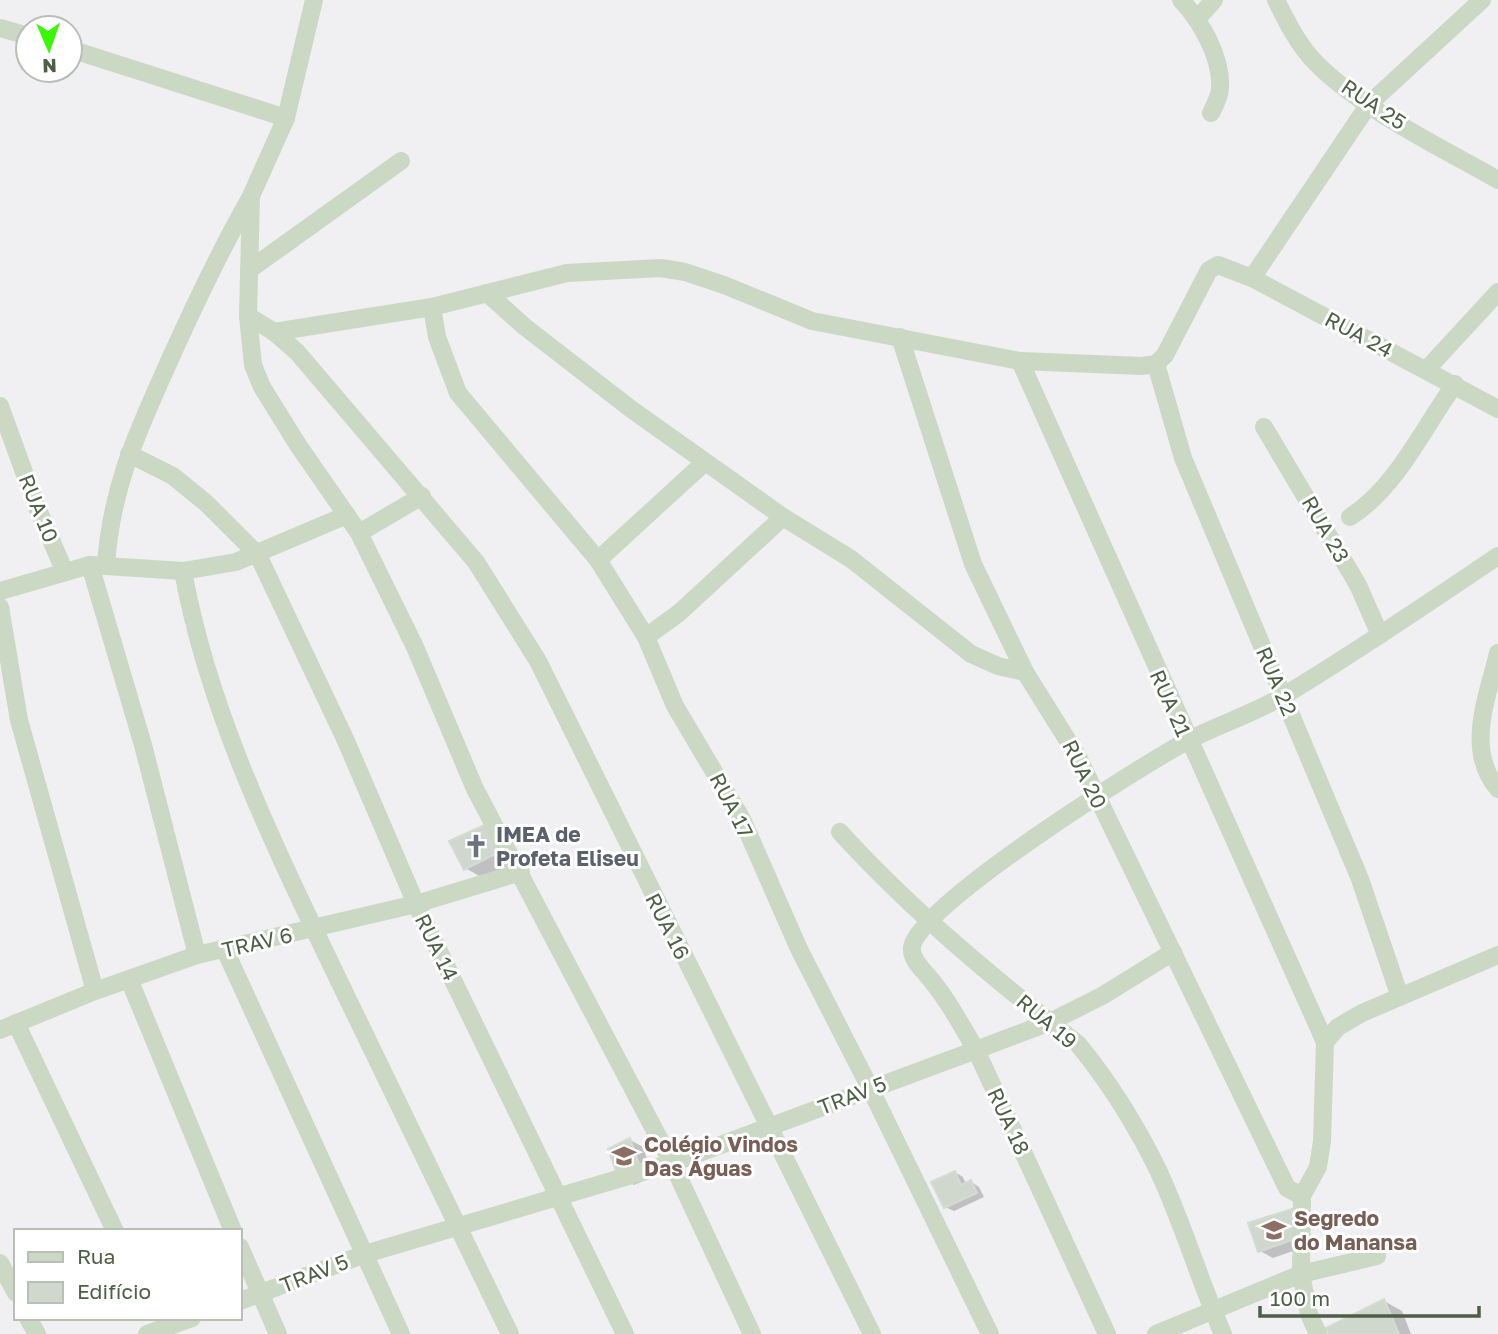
<svg xmlns="http://www.w3.org/2000/svg" width="1498" height="1334" viewBox="0 0 1498 1334" font-family="'Golos Text',sans-serif">
<style>
.shadow{fill:#0003}
.building{fill:#d0d8ce;stroke:#d3dcd3;stroke-width:2}
.lines{fill:none;stroke-linecap:round;stroke-linejoin:round}
.street{stroke:#cbd8c4;stroke-width:18}
.labels{text-anchor:middle;dominant-baseline:central;stroke-width:6;stroke-linejoin:round;paint-order:stroke}
.street-label{font-size:21px;fill:#4d5f45;stroke:#fff}
.worship-label{font-size:21px;font-weight:bold;fill:#5b616d;stroke:#fff;text-anchor:start}
.education-label{font-size:21px;font-weight:bold;fill:#785e54;stroke:#fff;text-anchor:start}
</style>
<rect width="100%" height="100%" fill="#f0eff2"/>
<g class="shadow">
<path d="M488,825L519,860L483,878L465,868Z"/>
<path d="M630,1140L643,1147L653,1177L634,1185L621,1178Z"/>
<path d="M955,1172L963,1177L966,1184L971,1182L979,1187L984,1197L954,1211L945,1207Z"/>
<path d="M1292,1211L1305,1219L1313,1244L1273,1258L1260,1251Z"/>
<path d="M1384,1301L1402,1311L1411,1334H1331Z"/>
</g>
<g class="building">
<path d="M489,823L503,850L464,870L449,841Z"/>
<path d="M630,1138L641,1170L619,1179L608,1149Z"/>
<path d="M955,1171L961,1185L971,1180L977,1193L944,1208L931,1182Z"/>
<path d="M1292,1209L1301,1237L1258,1252L1248,1223Z"/>
<path d="M1384,1299L1399,1334H1329L1326,1328Z"/>
</g>
<g class="lines">
<g class="street">
<path d="M314,0L286,118L251,196L248,316L253,365L262,387L298,445L359,533L415,647L475,789L672,1163L752,1334"/>
<path d="M1181,0C1201,21 1222,58 1220,88C1220,96 1215,105 1211,113"/>
<path d="M1276,0C1287,22 1298,45 1316,63C1361,109 1442,148 1498,180"/>
<path d="M1197,19L1214,0"/>
<path d="M0,28L28,36"/>
<path d="M70,49L286,118"/>
<path d="M249,270L401,161"/>
<path d="M1252,278L1369,104L1482,0"/>
<path d="M487,293L525,327L631,409L783,517L851,559L971,654L998,666L1025,672"/>
<path d="M432,307L437,337L458,393L598,560L646,637L675,706L742,819L799,949L870,1088L990,1334"/>
<path d="M248,316L274,332L297,352L476,562L538,661L872,1334"/>
<path d="M274,332L432,307L567,273L661,268L685,272L724,285L812,321L1020,361L1142,366L1156,364L1165,355L1209,270L1218,265L1252,278L1498,409"/>
<path d="M900,337L973,564L1025,672L1078,757L1287,1188L1302,1196"/>
<path d="M1020,361L1325,1042"/>
<path d="M1156,364L1183,458L1360,879L1400,997"/>
<path d="M1427,369L1498,292"/>
<path d="M0,406L36,505L64,570"/>
<path d="M1264,427L1358,585L1380,635"/>
<path d="M129,454L173,476L206,503L258,555L346,741L416,904L625,1334"/>
<path d="M1350,517C1397,487 1423,428 1455,384"/>
<path d="M359,533L422,496"/>
<path d="M598,560L704,463"/>
<path d="M106,564C112,483 139,429 171,357C195,304 220,251 249,200"/>
<path d="M90,565L143,745L197,955"/>
<path d="M183,571C209,715 276,849 339,981C396,1099 453,1217 510,1334"/>
<path d="M0,591L90,565L183,571L236,562L347,515"/>
<path d="M0,607L19,720L95,991"/>
<path d="M646,637L679,613L783,517"/>
<path d="M1498,653C1487,699 1465,750 1498,789"/>
<path d="M840,832C911,910 994,979 1078,1044C1109,1082 1136,1125 1158,1170C1183,1223 1199,1280 1223,1334"/>
<path d="M225,950L401,1334"/>
<path d="M129,979L233,1231"/>
<path d="M16,1023L115,1231"/>
<path d="M0,1030L95,991L197,955L416,904L521,872"/>
<path d="M240,1247L278,1334"/>
<path d="M0,1263L16,1293"/>
<path d="M240,1301L365,1254L672,1163L976,1050L1050,1022L1102,996L1173,952"/>
<path d="M28,1318L37,1334"/>
<path d="M147,1334L192,1318"/>
<path d="M1107,1334L976,1050C961,1025 947,998 927,975C921,968 911,959 912,948C913,908 1147,762 1189,740C1220,724 1255,713 1285,695C1358,651 1428,603 1498,556"/>
<path d="M1156,1334L1301,1274L1377,1256"/>
<path d="M1318,1334L1309,1314L1301,1274L1302,1196L1318,1167L1322,1141L1325,1042L1338,1027L1362,1013L1498,955"/>
</g>
</g>
<defs>
<g id="church-bare" transform="scale(1.89)"><path d="M-1.2-6h2.4v3.5h3.3v2.4h-3.3V6h-2.4V-.1h-3.3v-2.4h3.3Z" fill="#6b7280" stroke="#fff" stroke-width="2.5" paint-order="stroke"/></g>
<g id="school-bare" transform="scale(1.89)"><path d="M0-5L7-2L0 1L-7-2ZM-4 1L0 2.5L4 1V4Q0 6-4 4Z" fill="#8d6e63" stroke="#fff" stroke-width="2.5" paint-order="stroke"/></g>
</defs>
<g fill-rule="evenodd">
<use href="#church-bare" x="476" y="846"/>
<use href="#school-bare" x="624" y="1156"/>
<use href="#school-bare" x="1274" y="1230"/>
</g>
<g class="labels">
<g class="street-label">
<text transform="translate(1374 104) rotate(34)">RUA 25</text>
<text transform="translate(1359 334) rotate(28)">RUA 24</text>
<text transform="translate(39 508) rotate(68)">RUA 10</text>
<text transform="translate(1326 529) rotate(60)">RUA 23</text>
<text transform="translate(1277 681) rotate(67)">RUA 22</text>
<text transform="translate(1171 703) rotate(66)">RUA 21</text>
<text transform="translate(1085 774) rotate(64)">RUA 20</text>
<text transform="translate(732 805) rotate(63)">RUA 17</text>
<text transform="translate(668 926) rotate(63)">RUA 16</text>
<text transform="translate(257 942) rotate(-13)">TRAV 6</text>
<text transform="translate(437 947) rotate(64)">RUA 14</text>
<text transform="translate(1047 1021) rotate(40)">RUA 19</text>
<text transform="translate(852 1095) rotate(-21)">TRAV 5</text>
<text transform="translate(1009 1121) rotate(65)">RUA 18</text>
<text transform="translate(314 1273) rotate(-21)">TRAV 5</text>
</g>
<g class="worship-label">
<text x="496" y="834">IMEA de<tspan x="496" dy="24">Profeta Eliseu</tspan></text>
</g>
<g class="education-label">
<text x="644" y="1144">Colégio Vindos<tspan x="644" dy="24">Das Águas</tspan></text>
<text x="1294" y="1218">Segredo<tspan x="1294" dy="24">do Manansa</tspan></text>
</g>
</g>
<rect x="14" y="1229" width="228" height="91" fill="#ffffff" stroke="#b8bfb5" stroke-width="2"/>
<rect x="28" y="1252" width="35" height="10" fill="#cbd8c4" stroke="#b8bfb5" stroke-width="2"/>
<text x="77" y="1264" font-size="21" fill="#4d5f45">Rua</text>
<rect x="28" y="1282" width="35" height="21" fill="#d0d8ce" stroke="#b8bfb5" stroke-width="2"/>
<text x="77" y="1299" font-size="21" fill="#4d5f45">Edifício</text>
<g transform="translate(49 49) rotate(178)"><circle r="33" fill="#ffffff" stroke="#b8bfb5" stroke-width="2"/>
<path d="M0-5L12 26L0 18L-12 26Z" fill="#39f804"/>
<text y="-10" font-size="19" font-weight="bold" text-anchor="middle" fill="#4d5f45">N</text>
</g>
<path d="M1260 1306v10h219v-10" fill="none" stroke="#4d5f45" stroke-width="3.5"/>
<text x="1270" y="1306" font-size="21" fill="#4d5f45" stroke="#ffffff" stroke-width="5" paint-order="stroke">100 m</text>
</svg>
